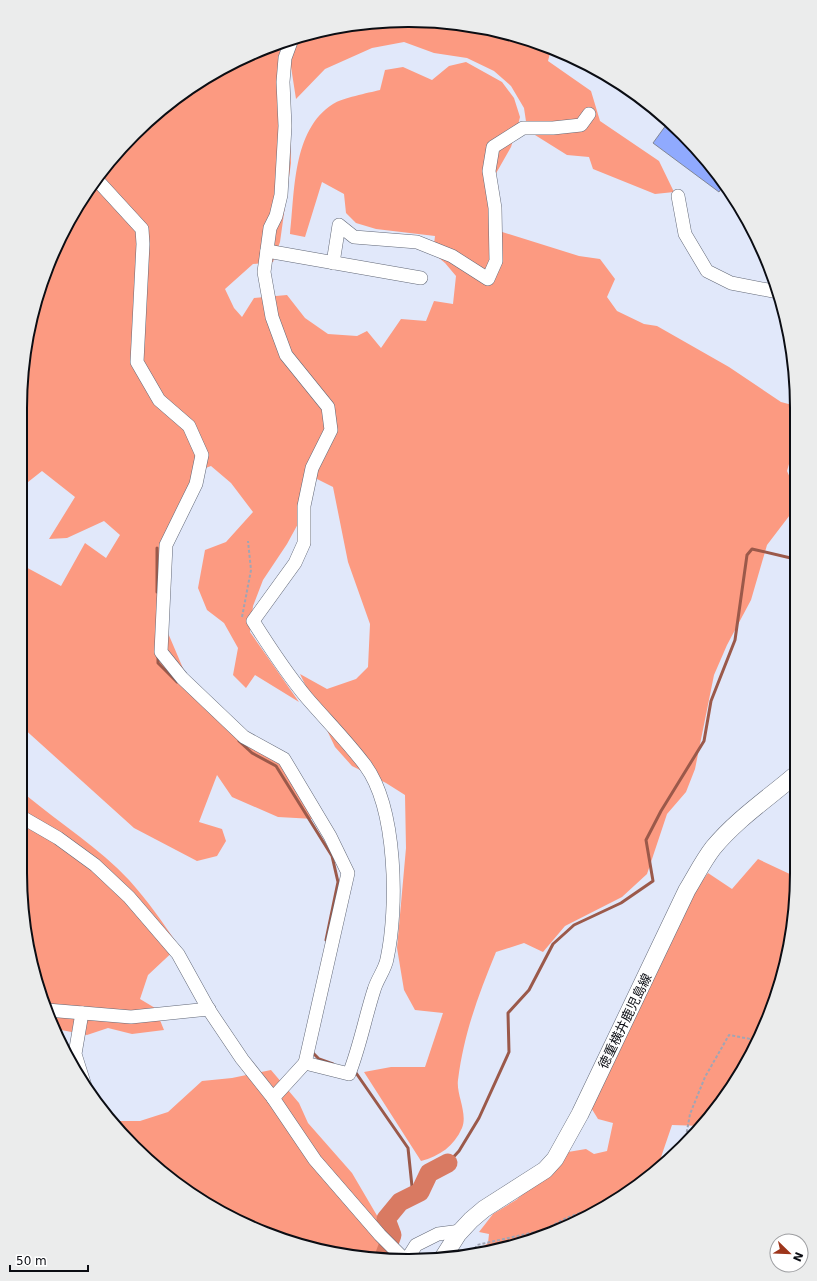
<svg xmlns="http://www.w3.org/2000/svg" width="817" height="1281" viewBox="0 0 817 1281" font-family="'DejaVu Sans','Noto Sans JP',sans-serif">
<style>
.forest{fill:#fc9a81}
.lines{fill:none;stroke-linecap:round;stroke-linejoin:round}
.stream{stroke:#9b594a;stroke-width:3}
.river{stroke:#d97a62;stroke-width:19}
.building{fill:#90aafe;stroke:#808696}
.minor-casing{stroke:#626877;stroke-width:14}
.major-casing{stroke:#626877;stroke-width:18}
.path{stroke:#a0a5b4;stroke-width:2;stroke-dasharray:3 2;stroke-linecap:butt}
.minor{stroke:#fff;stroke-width:13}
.major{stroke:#fff;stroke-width:17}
.labels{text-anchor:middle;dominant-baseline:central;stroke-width:3.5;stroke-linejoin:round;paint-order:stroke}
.street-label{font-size:13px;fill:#0b0d13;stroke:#fff}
.rim{fill:none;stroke:#0b0d13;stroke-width:2}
</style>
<rect width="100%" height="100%" fill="#e1e8fa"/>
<g class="forest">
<path d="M383,21L417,22L420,24L423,22C466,24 512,31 551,49L548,61L591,91L600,121L659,161L674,192L655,194L593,169L589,157L567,155L535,135L527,128L524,108L511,86L494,71L467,58L434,53L404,42L372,48L325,69L296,99L287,41L308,33Z"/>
<path d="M278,44L289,84L291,163L280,242L273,262L253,264L225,289L234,308L242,317L254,298L287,295L305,318L328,334L357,336L367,331L381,348L401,319L426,321L434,301L453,304L456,276L445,263L433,253L435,236L376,229L356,223L346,213L344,194L322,182L305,237L290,234C295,192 292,130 333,104C342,98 368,93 380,90L385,70L403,67L432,80L449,66L466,62L502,82L514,98L520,117L518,125L511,147L486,191L496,230L579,256L600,259L615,279L607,297L617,311L644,324L657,326L729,367L781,402L796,406V448L793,450L787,471L796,491V507L767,545L751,600L727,645L714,675L695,769L686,792L667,814L647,874L622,897L565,926L543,952L524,943L496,952C478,996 464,1033 458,1080C456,1094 468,1113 462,1128C454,1146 440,1156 421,1161L364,1072L391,1067H425L443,1013L415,1010L404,990L397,948L406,848L405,795L386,783L352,766L335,747L300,674L327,689L356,679L368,667L370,624L348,562L333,487L317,479L302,483L299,522L287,544L263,580L253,606L250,632L299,702L255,675L246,688L233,675L238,648L224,623L207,610L198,588L205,550L226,542L253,512L231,483L211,466L197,471L187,497L160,585L165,626L185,673L230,721L266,746L301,783L314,819L278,817L232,797L217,775L199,822L222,829L226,841L217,856L197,861L134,828L21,726L22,565L61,586L85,543L106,558L120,535L104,521L67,538L49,539L75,497L42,471L23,486V358L50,260L116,153L172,100L236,60Z"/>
<path d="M21,783L26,786L27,796C61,824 99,848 129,880C148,901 163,923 179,946L148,975L140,999L155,1008L164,1030L132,1034L108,1028L87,1035L56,1029L41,997L20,873Z"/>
<path d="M758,859L794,876V923L767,1021L702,1126L672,1125L658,1166L624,1196L509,1248L475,1252L488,1243L489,1234L479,1232L493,1214L516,1200L554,1168L568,1152L586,1149L594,1154L607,1151L613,1123L598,1119L590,1106L694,892L708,873L732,889Z"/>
<path d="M271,1070L299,1103L308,1123L352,1173L379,1219L389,1258L283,1240L172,1181L116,1121H140L168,1112L202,1081L232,1078Z"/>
</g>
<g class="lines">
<g class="stream">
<path d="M157,548V592"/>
<path d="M158,654V663L177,682"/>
<path d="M239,741L252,753L276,766L332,856L338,882L326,940"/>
<path d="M311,1051L319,1059L333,1064"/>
<path d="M354,1070L408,1148L413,1196"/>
<path d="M448,1163L459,1151L479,1118L509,1052L508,1013L529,990L553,944L574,925L621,903L653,881L646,840L661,811L704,741L711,701L735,640L747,555L752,549L795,559"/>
</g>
<path class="river" d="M384,1257L392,1235L386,1219L400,1202L420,1192L429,1173L448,1163"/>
</g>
<path class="building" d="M669,121L717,172L724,184L719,192L653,143Z"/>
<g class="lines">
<g class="minor-casing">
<g id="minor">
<path d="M98,181L142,229L143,244L137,362L159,400L189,426L202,455L196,484L166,545L161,652L182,678L244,737L284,759L330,836L348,873L305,1063"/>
<path d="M678,196L685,234L707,271L731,283L778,292"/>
<path d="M267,251L421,278"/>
<path d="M333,263L339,225L354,237L417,242L452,256L488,279L496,261L495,208L489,171L493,147L523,128H553L581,125L589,114"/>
<path d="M20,816L58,838L95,865L129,897L178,954L209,1010L242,1059L273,1098L315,1160L380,1235L405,1260"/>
<path d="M47,1010L131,1017L209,1009"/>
<path d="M82,1013L75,1054L86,1089"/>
<path d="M273,1098L305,1063L349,1074C360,1046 365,1018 374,990C377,979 385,970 387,959C398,908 397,808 365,765C347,741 326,720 307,698C287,674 270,648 253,621L295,563L304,543V506L312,468L331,430L328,407L286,355L272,317L264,272L270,228L276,216L281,195L285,126L283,82L285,58L292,39"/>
<path d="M406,1261L416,1245L438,1234L461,1231"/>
</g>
</g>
<g class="major-casing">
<path id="major" d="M444,1256L458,1234L471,1220L484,1209L545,1170L555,1159L580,1114L687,890C695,877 703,861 713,848C736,820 767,799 794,776"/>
</g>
<g class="path">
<path d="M242,617L251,570L248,541"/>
<path d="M685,1142L690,1114L705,1077L729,1035L756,1040"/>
<path d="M472,1253L477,1245L544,1230L566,1218L600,1206"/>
</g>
<use href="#minor" class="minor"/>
<use href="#major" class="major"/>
</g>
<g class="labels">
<g class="street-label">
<text transform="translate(625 1021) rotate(-64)">徳重横井鹿児島線</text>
</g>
</g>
<path d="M0 0H817V1281H0ZM408 27H409A381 381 0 0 1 790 408V873A381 381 0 0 1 409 1254H408A381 381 0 0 1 27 873V408A381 381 0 0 1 408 27Z" fill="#ebecec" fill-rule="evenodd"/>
<path class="rim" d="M408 27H409A381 381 0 0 1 790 408V873A381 381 0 0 1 409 1254H408A381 381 0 0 1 27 873V408A381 381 0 0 1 408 27Z"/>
<g transform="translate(789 1253) rotate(113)"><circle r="19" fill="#ffffff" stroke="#9d9ea1"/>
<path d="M0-3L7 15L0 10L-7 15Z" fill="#9d351b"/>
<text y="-6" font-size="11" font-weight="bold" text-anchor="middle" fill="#0b0d13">N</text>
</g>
<path d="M10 1265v6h78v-6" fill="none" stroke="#0b0d13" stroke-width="2"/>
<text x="16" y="1265" font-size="12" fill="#0b0d13" stroke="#ffffff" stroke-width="3" paint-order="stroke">50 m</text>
</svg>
